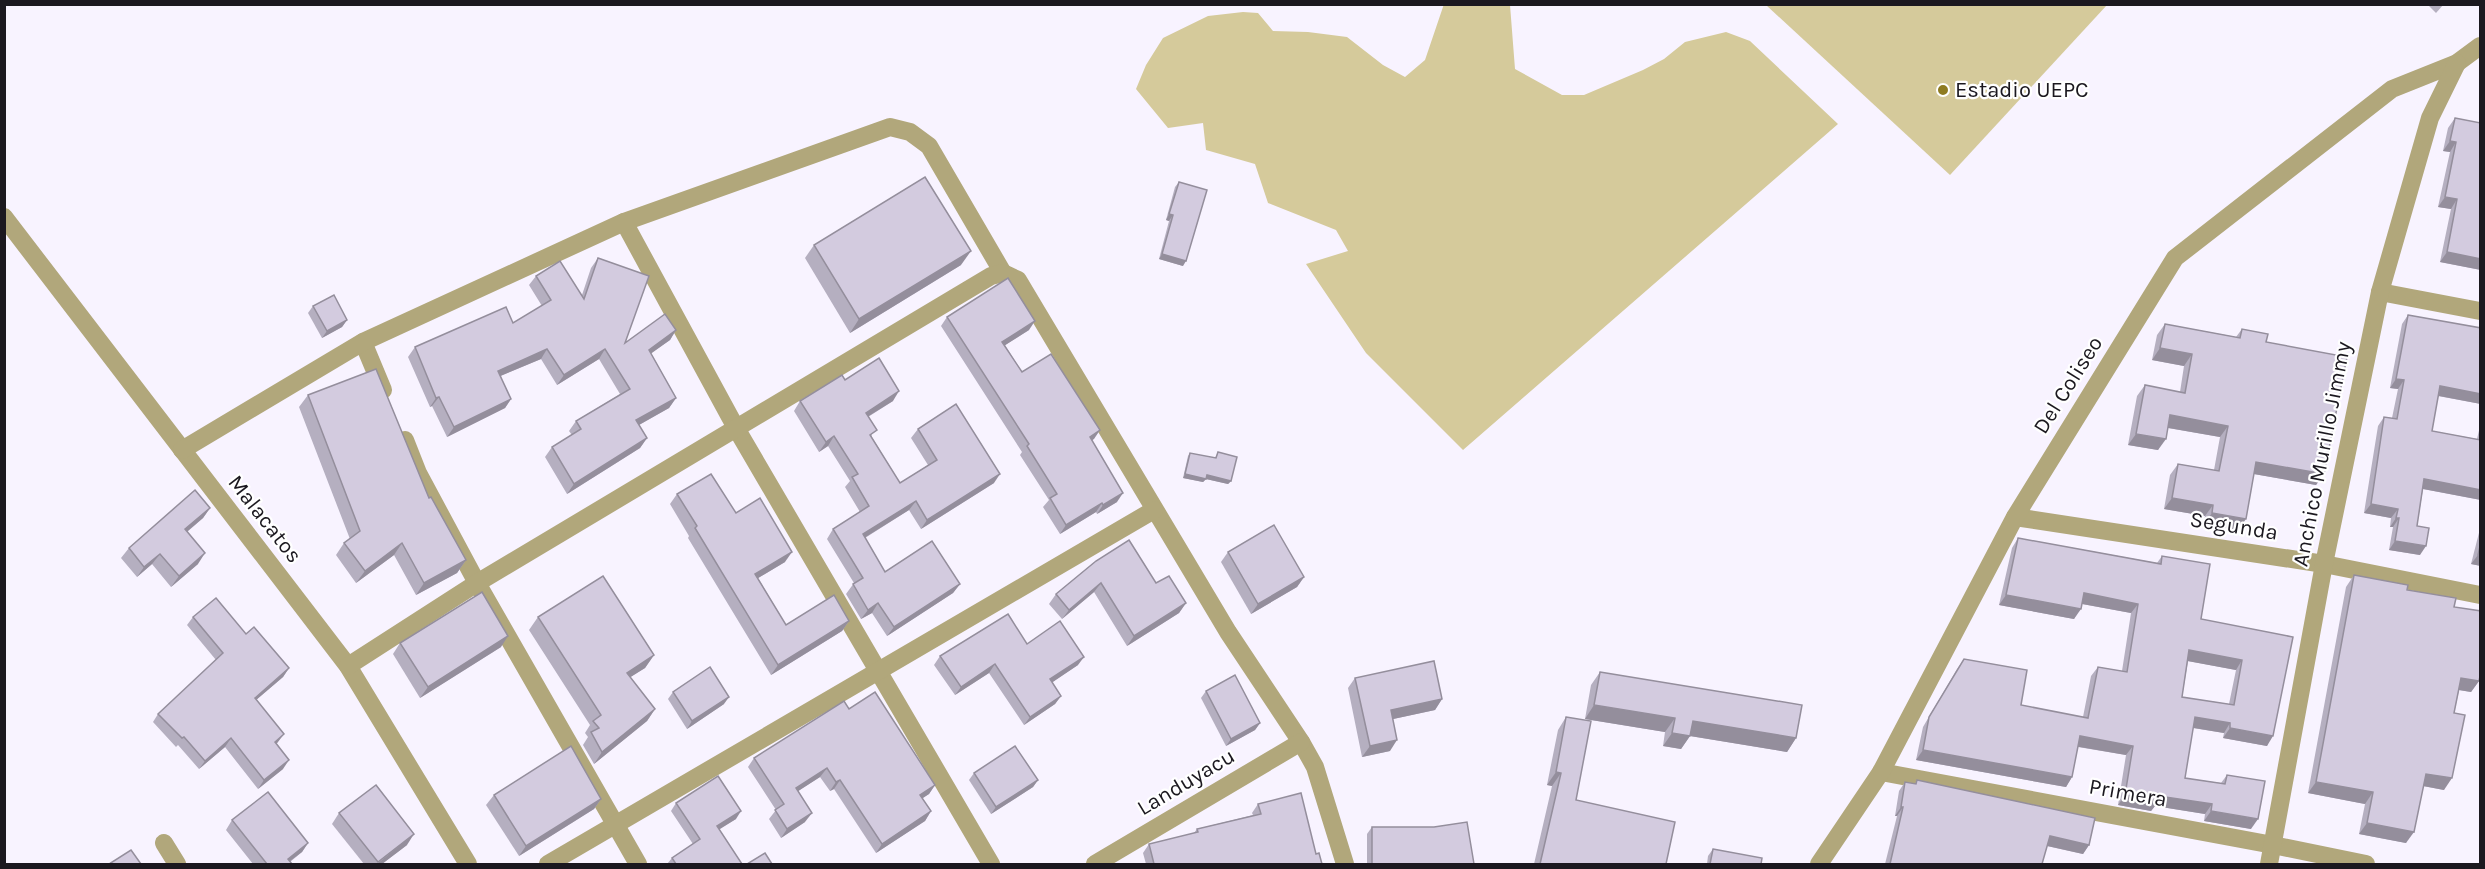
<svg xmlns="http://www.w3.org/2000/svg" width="2485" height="869" viewBox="0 0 2485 869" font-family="Karla,sans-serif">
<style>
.green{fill:#d5ca9b}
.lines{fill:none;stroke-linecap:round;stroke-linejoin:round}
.minor{stroke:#b1a77b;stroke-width:18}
.wall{fill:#b5afc0;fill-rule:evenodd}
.shaded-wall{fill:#948e9c}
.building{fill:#d3cbdf;stroke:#948e9c;stroke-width:1.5;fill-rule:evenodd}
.poi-dot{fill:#8e7b21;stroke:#fff;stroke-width:2}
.labels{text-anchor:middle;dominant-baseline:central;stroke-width:4.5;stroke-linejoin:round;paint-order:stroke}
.poi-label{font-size:22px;fill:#1b181f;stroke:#fff;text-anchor:start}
.street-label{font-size:22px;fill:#1b181f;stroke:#fff}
</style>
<rect width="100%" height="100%" fill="#f8f3ff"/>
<g class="green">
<path d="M1444,4L1510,5L1515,69L1562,95H1584L1643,70L1664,59L1685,42L1726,32L1750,41L1838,124L1463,450L1366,353L1306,264L1348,251L1336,230L1268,203L1255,164L1206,150L1203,123L1168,128L1136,89L1146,65L1163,38L1208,16L1243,12L1258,13L1273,31L1308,32L1347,37L1383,65L1405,77L1425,60Z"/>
<path d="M1766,5H2107L1950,175Z"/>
</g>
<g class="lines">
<g class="minor">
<path d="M4,217L348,666L468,864"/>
<path d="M624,222L736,428L991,864"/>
<path d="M2380,292L2480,311"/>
<path d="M363,342L383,390"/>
<path d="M405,440L418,473L477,583L638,864"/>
<path d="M182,450L363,342L624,222L890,127L910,132L929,146L1003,273"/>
<path d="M2015,517L2324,564L2480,595"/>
<path d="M348,666L477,583L991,276L1003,273L1018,280L1228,632L1301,742L1315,767L1345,864"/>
<path d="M1881,772L2273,845L2366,864"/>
<path d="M164,843L177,864"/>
<path d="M548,864L1154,510"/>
<path d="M1095,864L1301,742"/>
<path d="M1819,864L1881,772L2015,517L2175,258L2392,89L2457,63L2480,46"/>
<path d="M2269,864L2324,564L2380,292L2430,118L2457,63"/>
</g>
</g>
<g class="wall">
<path d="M2427,4H2444L2436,13Z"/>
<path d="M2455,118L2481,270L2440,262L2451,209L2438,207L2450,152L2443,151L2448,128Z"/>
<path d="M1179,182L1183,266L1159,259L1169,221L1166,220L1175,187Z"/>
<path d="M814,245L961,265L850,333L805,258Z"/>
<path d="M598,258L625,343L676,330L670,340L651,353L676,398L669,408L639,425L647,438L640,448L567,494L545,457L552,447L572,435L569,431L576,421L620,394L599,359L557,385L541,359L500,376L511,399L505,408L447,437L432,406L430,407L408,357L415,347L513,323L542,306L529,285L536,276L582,295L591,268Z"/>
<path d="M313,306L347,320L342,327L322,338L308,313Z"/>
<path d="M2408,315L2481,328V404L2438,396L2432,431L2477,439L2481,422V500L2423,489L2417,526L2420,555L2389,550L2393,527H2390L2391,518L2364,513L2378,426L2384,417L2392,418L2398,389L2390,388L2402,324Z"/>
<path d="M947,317L1029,330L1005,345L1022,372L1100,430L1092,440L1117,502L1097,514L1096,512L1060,534L1043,507L1049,500L1020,455L1022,452L941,326Z"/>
<path d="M2165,324L2236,337L2242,329L2266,342L2324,474L2316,485L2254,474L2238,530L2204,524L2205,516L2164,509L2170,475L2178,464L2214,470L2220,437L2168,428L2158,450L2128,445L2137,396L2145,385L2180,392L2184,366L2152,360L2157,335Z"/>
<path d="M845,380L893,401L868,417L872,437L900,483L928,465L911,438L918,429L994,483L921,529L909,510L865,538L885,572L960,584L953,593L887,636L872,613L861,619L846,594L854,583L827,539L833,529L860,512L845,487L850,481L828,446L819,452L794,411L800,401Z"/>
<path d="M308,395L429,498L466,560L457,573L416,595L394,555L356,583L336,555L344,543L350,539L299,407Z"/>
<path d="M1218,452L1231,481L1228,484L1206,479L1203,482L1183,478L1188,456L1190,453L1215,458Z"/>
<path d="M677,494L736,513L785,562L758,578L786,625L849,621L842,631L771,675L688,538L689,536L670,504Z"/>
<path d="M210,508L203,518L187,532L198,564L171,587L152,564L137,577L121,558L129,548Z"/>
<path d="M2481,525V566L2471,564Z"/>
<path d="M2018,538L2157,563L2162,556L2201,619L2293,637L2267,746L2223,738L2224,733L2193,728L2185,778L2221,783L2227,775L2251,829L2204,821L2205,814L2155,806L2151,811L2118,805L2126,755L2078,747L2072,777L2066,787L1916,760L1923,727L1957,669L1964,659L2021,705L2083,717L2091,676L2098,667L2122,671L2131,613L2082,604L2074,619L1999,605L2012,548ZM2188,661L2236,670L2229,704L2182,697Z"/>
<path d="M1228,552L1304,577L1297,587L1251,614L1221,562Z"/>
<path d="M1096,561L1156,583L1186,603L1179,613L1127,646L1094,592L1062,619L1049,604L1056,594Z"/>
<path d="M2354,575L2407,590L2454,607L2479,681L2471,692L2459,690L2454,713L2444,790L2423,786L2406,843L2359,834L2365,804L2308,793L2346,587Z"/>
<path d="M193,617L246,634L289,668L283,677L256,700L278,742L276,744L283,769L258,789L225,747L199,769L178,745L176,747L153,722L158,714L216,660L187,625Z"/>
<path d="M538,617L654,655L645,668L630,677L655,709L647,721L594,764L583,745L588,737L585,733L590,725L529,630Z"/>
<path d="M400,643L501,647L420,698L393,654Z"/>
<path d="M1027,644L1078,665L1052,682L1061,696L1055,704L1024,725L989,673L955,695L934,665L940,656Z"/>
<path d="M1600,672L1796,738L1787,752L1690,736L1681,749L1663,746L1665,732L1585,719L1591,685Z"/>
<path d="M1355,678L1442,699L1435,710L1393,719L1390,751L1362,757L1348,688Z"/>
<path d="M1206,691L1260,723L1255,730L1226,746L1201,698Z"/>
<path d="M673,692L724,704L687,729L668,699Z"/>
<path d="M849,709L935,785L929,794L922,798L931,811L925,821L876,853L834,789L830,791L820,777L798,791L805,822L781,838L769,819L776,810L748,767L754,758Z"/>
<path d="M1566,717L1576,800L1666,864H1534L1552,786L1547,785L1558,730Z"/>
<path d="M974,773L1038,780L1033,787L991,814L969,780Z"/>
<path d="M1917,780L2089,845L2083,854L2047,846L2042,864H1885L1897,816H1895L1899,791L1905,782L1915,784Z"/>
<path d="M494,795L601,799L594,809L519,856L486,805Z"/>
<path d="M676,803L736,819L719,829L742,864H667L672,858L693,844L671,811Z"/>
<path d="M1258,804L1316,854L1322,864H1146L1143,853L1149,844L1194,833L1197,829L1253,815L1252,813Z"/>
<path d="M339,813L407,845L382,864H364L332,824Z"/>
<path d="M232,820L308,843L302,852L290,862L292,864H253L226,830Z"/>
<path d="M1372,827H1434L1474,864H1367V834Z"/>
<path d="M1713,849L1761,864H1707L1708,856Z"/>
</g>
<g class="shaded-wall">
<path d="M2450,141L2456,142L2450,152L2443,151Z"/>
<path d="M2445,197L2457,199L2451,209L2438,207Z"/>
<path d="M1169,214L1173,215L1169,221L1166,220Z"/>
<path d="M971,251L961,265L850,333L859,319Z"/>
<path d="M2447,252L2481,259V270L2440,262Z"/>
<path d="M1162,254L1186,261L1183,266L1159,259Z"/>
<path d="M347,320L342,327L322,338L327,331Z"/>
<path d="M1035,321L1029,330L996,351L1002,342Z"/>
<path d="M676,330L670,340L642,360L649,350Z"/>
<path d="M2160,348L2192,354L2184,366L2152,360Z"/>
<path d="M547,349L541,359L491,380L498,371Z"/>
<path d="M605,349L599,359L557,385L564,375Z"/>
<path d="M2396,379L2404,380L2398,389L2390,388Z"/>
<path d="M2440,386L2481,394V404L2434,395Z"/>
<path d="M899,391L893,401L859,422L866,413Z"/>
<path d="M439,397L432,406L430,407L436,398Z"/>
<path d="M676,398L669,408L630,430L636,420Z"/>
<path d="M511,399L505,408L447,437L454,427Z"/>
<path d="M2170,415L2228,426L2220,437L2163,427Z"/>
<path d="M1100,430L1094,439L1084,446L1090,437Z"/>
<path d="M2136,434L2166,439L2158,450L2128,445Z"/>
<path d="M834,436L828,446L819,452L826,442Z"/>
<path d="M647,438L640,448L567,494L574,484Z"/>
<path d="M2256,462L2324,474L2316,485L2248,473Z"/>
<path d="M1000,474L994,483L921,529L927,520Z"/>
<path d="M1185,474L1207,475L1231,481L1228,484L1206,479L1203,482L1183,478Z"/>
<path d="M2424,479L2481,490V500L2418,488Z"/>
<path d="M1123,493L1117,502L1097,514L1103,505Z"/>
<path d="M2172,498L2213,505L2205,516L2164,509Z"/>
<path d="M916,501L909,510L856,543L863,534Z"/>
<path d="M1102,503L1096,512L1060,534L1066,525Z"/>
<path d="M2371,504L2398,509L2391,518L2364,513Z"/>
<path d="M210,508L203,518L177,540L185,529Z"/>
<path d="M2212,513L2246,519L2238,530L2204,524Z"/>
<path d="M2396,518H2399L2393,527H2390Z"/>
<path d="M2395,541L2426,546L2420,555L2389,550Z"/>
<path d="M402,543L394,555L356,583L365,571Z"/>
<path d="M792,552L785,562L748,584L755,574Z"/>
<path d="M205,553L198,564L171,587L179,576Z"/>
<path d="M160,554L152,564L137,577L144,567Z"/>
<path d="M2478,555L2481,556V566L2471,564Z"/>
<path d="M466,560L457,573L416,595L424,583Z"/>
<path d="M1304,577L1297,587L1251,614L1258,604Z"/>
<path d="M1101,583L1094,592L1062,619L1069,610Z"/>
<path d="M960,584L953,593L887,636L894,627Z"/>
<path d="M2084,593L2138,604L2131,613L2077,603Z"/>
<path d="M2006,595L2081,609L2074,619L1999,605Z"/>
<path d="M878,603L872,613L861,619L868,610Z"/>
<path d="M1186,603L1179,613L1127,646L1134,636Z"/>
<path d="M849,621L842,631L771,675L778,665Z"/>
<path d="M508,636L501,647L420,698L428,687Z"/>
<path d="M2189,650L2242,660L2236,670L2182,660Z"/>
<path d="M654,655L645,668L618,685L627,673Z"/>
<path d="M1084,657L1078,665L1044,688L1050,679Z"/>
<path d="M995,664L989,673L955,695L961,687Z"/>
<path d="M289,668L283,677L249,706L255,698Z"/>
<path d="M2461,678L2479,681L2471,692L2453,689Z"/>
<path d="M1061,696L1055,704L1024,725L1030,717Z"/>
<path d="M729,697L724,704L687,729L692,721Z"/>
<path d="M1442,699L1435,710L1384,721L1391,710Z"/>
<path d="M1594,705L1675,718L1665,732L1585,719Z"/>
<path d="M655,709L647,721L594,764L602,752Z"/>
<path d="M2195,717L2230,723L2224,733L2188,727Z"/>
<path d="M1693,721L1796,738L1787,752L1690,736L1681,749L1663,746L1672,733Z"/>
<path d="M1260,723L1255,730L1226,746L1231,739Z"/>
<path d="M2230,728L2273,736L2267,746L2223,738Z"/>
<path d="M284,734L278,742L269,750L275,742Z"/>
<path d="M2080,736L2133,746L2126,755L2074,746Z"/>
<path d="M231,738L225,747L199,769L205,761Z"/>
<path d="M1397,740L1390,751L1362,757L1370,746Z"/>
<path d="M1923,750L2072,777L2066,787L1916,760Z"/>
<path d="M289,760L283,769L258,789L264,780Z"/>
<path d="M827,768L820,777L789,797L796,788Z"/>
<path d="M1556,772L1561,773L1552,786L1547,785Z"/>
<path d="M2426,774L2452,778L2444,790L2418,785Z"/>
<path d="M840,780L834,789L830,791L836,782Z"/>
<path d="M1038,780L1033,787L991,814L996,807Z"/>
<path d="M2316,782L2373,792L2365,804L2308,793Z"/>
<path d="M935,785L929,794L914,804L920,795Z"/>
<path d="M2125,795L2159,796L2212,804L2205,814L2155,806L2151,811L2118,805Z"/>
<path d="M601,799L594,809L519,856L526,846Z"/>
<path d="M1901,807H1903L1897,816H1895Z"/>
<path d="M741,811L736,819L712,834L717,826Z"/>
<path d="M931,811L925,821L876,853L882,844Z"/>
<path d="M2211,811L2258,819L2251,829L2204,821Z"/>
<path d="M812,813L805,822L781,838L787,829Z"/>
<path d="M2367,823L2414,832L2406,843L2359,834Z"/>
<path d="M414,834L407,845L382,864H377Z"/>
<path d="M2050,836L2089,845L2083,854L2043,845Z"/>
<path d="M308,843L302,852L286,864L288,859Z"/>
</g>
<g class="building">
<path d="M2455,118L2481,123V259L2447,252L2457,199L2445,197L2456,142L2450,141Z"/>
<path d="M925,177L971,251L859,319L814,245Z"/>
<path d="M1179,182L1207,190L1186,261L1162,254L1173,215L1169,214Z"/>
<path d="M598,258L649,276L625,343L665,314L676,330L649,350L676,398L636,420L647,438L574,484L552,447L581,429L576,421L630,389L605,349L564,375L547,349L498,371L511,399L454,427L439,397L436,398L415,347L506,307L513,323L551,300L536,276L560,261L584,299Z"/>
<path d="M1008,278L1035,321L1002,342L1022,372L1051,354L1100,430L1090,437L1123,493L1103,505L1102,503L1066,525L1050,498L1057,494L1027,446L1029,444L947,317Z"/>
<path d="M334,295L347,320L327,331L313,306Z"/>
<path d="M2408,315L2481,328V394L2440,386L2432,431L2481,440V490L2424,479L2417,526L2429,528L2426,546L2395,541L2399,518H2396L2398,509L2371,504L2384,417L2397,419L2404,380L2396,379Z"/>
<path d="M2165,324L2240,338L2242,329L2268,334L2266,342L2347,357L2324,474L2256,462L2246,519L2212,513L2213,505L2172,498L2178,464L2219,471L2228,426L2170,415L2166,439L2136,434L2145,385L2185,393L2192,354L2160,348Z"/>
<path d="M879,358L899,391L866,413L877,430L870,435L900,483L937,460L918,429L956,404L1000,474L927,520L916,501L863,534L885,572L932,541L960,584L894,627L878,603L868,610L853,584L863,578L833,529L869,506L852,477L858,474L834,436L826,442L800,401L842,375L845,380Z"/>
<path d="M376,369L429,498L431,497L466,560L424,583L402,543L365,571L344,543L360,531L308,395Z"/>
<path d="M1218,452L1237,457L1231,481L1207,475L1206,479L1185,474L1190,453L1216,458Z"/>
<path d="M711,474L736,513L760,498L792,552L755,574L786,625L834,595L849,621L778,665L695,528L697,526L677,494Z"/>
<path d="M195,490L210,508L185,529L205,553L179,576L160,554L144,567L129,548Z"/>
<path d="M1274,525L1304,577L1258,604L1228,552Z"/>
<path d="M2018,538L2161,564L2162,556L2210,564L2201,619L2293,637L2273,736L2230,728V723L2195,717L2185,778L2225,784L2227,775L2265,781L2258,819L2211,811L2212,804L2159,796L2158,801L2125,795L2133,746L2080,736L2072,777L1923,750L1929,717L1964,659L2027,670L2021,705L2088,718L2098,667L2127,672L2138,604L2084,593L2081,609L2006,595ZM2189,650L2242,660L2234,705L2182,697Z"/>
<path d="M1129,540L1156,583L1169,576L1186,603L1134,636L1101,583L1069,610L1056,594L1096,561Z"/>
<path d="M2481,542V556L2478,555Z"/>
<path d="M2354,575L2408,585L2407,590L2456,598L2454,607L2481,611V672L2479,681L2461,678L2454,713L2465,715L2452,778L2426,774L2414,832L2367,823L2373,792L2316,782Z"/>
<path d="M603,576L654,655L627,673L655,709L602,752L591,732L599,728L593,721L601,715L538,617Z"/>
<path d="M482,592L508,636L428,687L400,643Z"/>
<path d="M216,598L246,634L254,627L289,668L255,698L284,734L275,742L289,760L264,780L231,738L205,761L184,737L182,738L158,714L223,653L193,617Z"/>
<path d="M1008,614L1027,644L1060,621L1084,657L1050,679L1061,696L1030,717L995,664L961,687L940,656Z"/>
<path d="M1434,661L1442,699L1391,710L1397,740L1370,746L1355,678Z"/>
<path d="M710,667L729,697L692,721L673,692Z"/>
<path d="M1600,672L1802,705L1796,738L1693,721L1690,736L1672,733L1675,718L1594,705Z"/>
<path d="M1235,675L1260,723L1231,739L1206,691Z"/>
<path d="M875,692L935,785L920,795L931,811L882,844L840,780L836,782L827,768L796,788L812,813L787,829L775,810L784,804L754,758L844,701L849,709Z"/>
<path d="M1566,717L1591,721L1576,800L1675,822L1666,864H1540L1561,773L1556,772Z"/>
<path d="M571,746L601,799L526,846L494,795Z"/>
<path d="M1015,746L1038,780L996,807L974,773Z"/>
<path d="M718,776L741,811L717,826L742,864H676L672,858L700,839L676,803Z"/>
<path d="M1917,780L2095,818L2089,845L2050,836L2042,864H1890L1903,807H1901L1905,782L1916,784Z"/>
<path d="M376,785L414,834L378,862L339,813Z"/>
<path d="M268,792L308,843L288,859L292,864H267L232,820Z"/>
<path d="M1301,793L1316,854L1319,853L1322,864H1154L1149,844L1198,832L1197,829L1261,814L1258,804Z"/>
<path d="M1467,822L1474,864H1372V827H1434Z"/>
<path d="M1713,849L1762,858L1761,864H1710Z"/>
<path d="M131,850L141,864H109Z"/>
<path d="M765,853L772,864H747Z"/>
</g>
<circle class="poi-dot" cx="1943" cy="90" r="6"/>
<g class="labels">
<g class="poi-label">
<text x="1955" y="90">Estadio UEPC</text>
</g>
<g class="street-label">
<text transform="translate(2068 385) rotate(-58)">Del Coliseo</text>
<text transform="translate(2322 454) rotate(-79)">Anchico Murillo Jimmy</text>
<text transform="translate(265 519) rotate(52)">Malacatos</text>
<text transform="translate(2234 526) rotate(9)">Segunda</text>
<text transform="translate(1186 782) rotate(-31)">Landuyacu</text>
<text transform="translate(2128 793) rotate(10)">Primera</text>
</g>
</g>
<rect width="2485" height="869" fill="none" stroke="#1b181f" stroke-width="12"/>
</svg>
